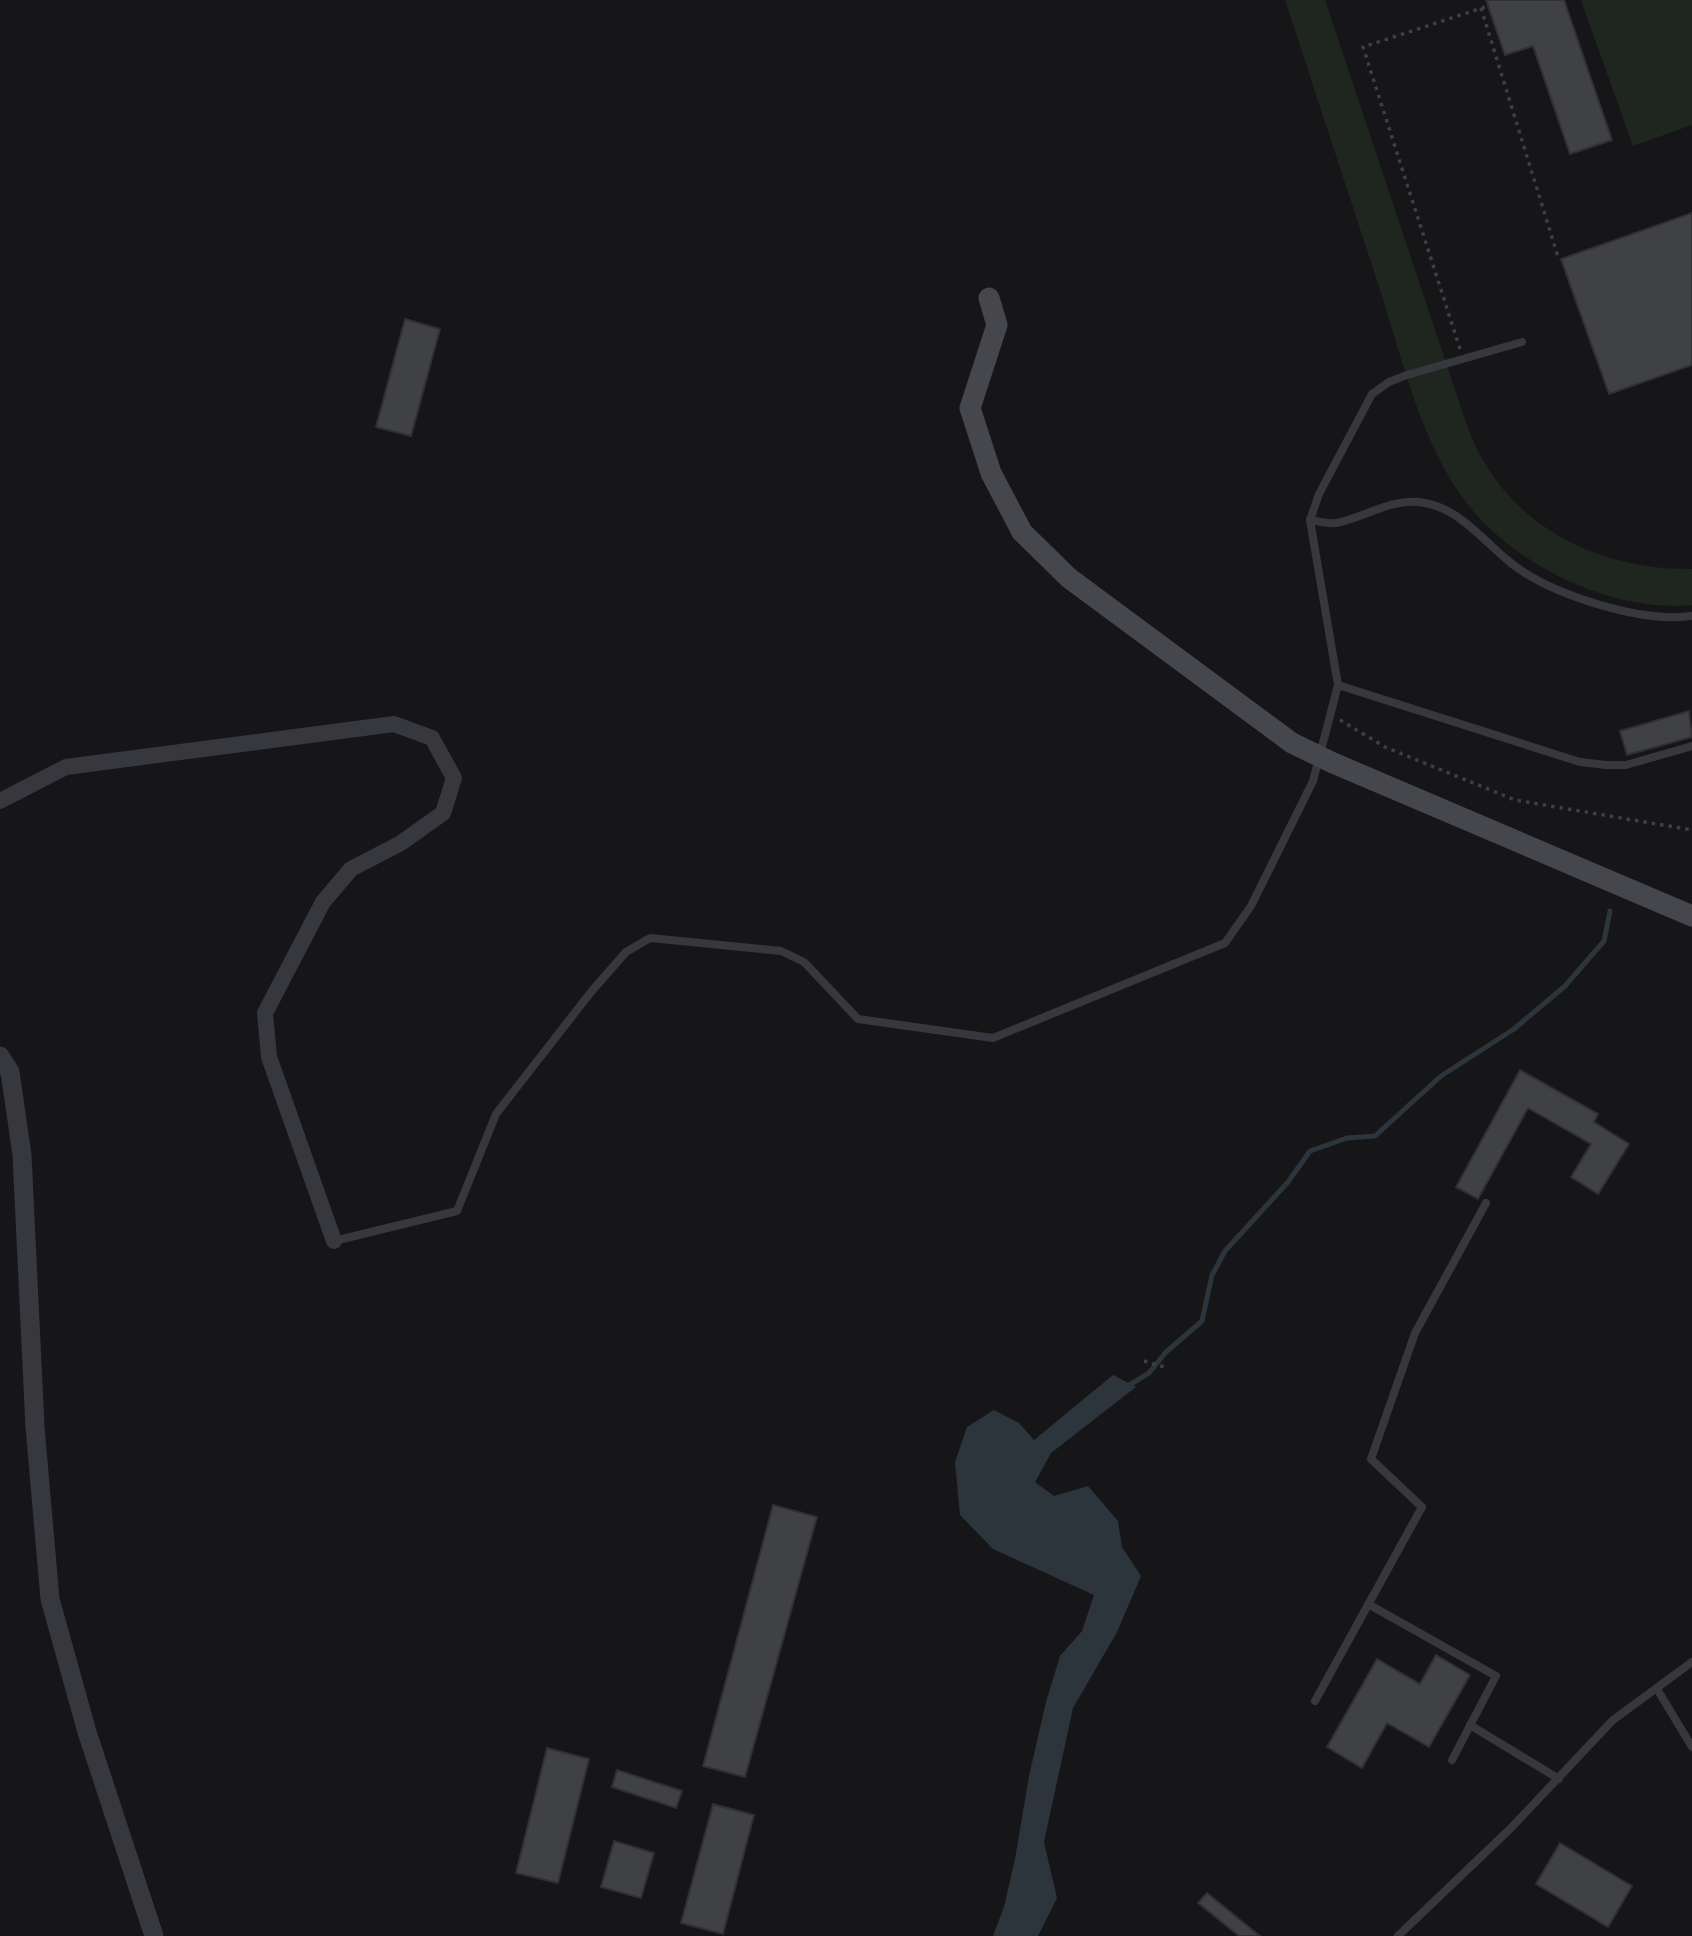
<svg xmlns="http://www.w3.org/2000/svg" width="1692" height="1936" viewBox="0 0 1692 1936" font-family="Signika,sans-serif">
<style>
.green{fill:#1e261f}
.water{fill:#2c353c}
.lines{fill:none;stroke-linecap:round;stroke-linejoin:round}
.stream{stroke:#2c353c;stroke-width:5}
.building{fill:#404145;stroke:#303034;stroke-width:2}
.path{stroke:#3d3f44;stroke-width:3.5;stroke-dasharray:3.5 5;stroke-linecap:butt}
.service{stroke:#37383d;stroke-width:8}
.minor{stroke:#37383d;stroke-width:16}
.tertiary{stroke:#37383d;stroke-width:19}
.secondary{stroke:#45474d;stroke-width:21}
</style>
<rect width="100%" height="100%" fill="#161618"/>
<g class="green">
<path d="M1285,0H1325L1455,390C1464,415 1471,442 1486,465C1530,537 1610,570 1692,569V605C1616,613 1523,569 1474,512C1424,454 1404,365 1381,293C1349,195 1317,98 1285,0Z"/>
<path d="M1581,0H1692V125L1633,146Z"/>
</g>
<path class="water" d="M1113,1375L1136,1387L1051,1453L1035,1482L1054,1496L1088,1486L1118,1521L1122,1547L1141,1576L1117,1632L1073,1708L1044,1842L1057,1898L1038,1936H993L1004,1907L1015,1859L1029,1776L1046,1702L1060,1656L1082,1631L1094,1595L993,1549L960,1515L955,1462L967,1427L994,1410L1019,1423L1034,1440Z"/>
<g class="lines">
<path class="stream" d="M1126,1387L1149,1373L1166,1352L1202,1321L1212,1275L1225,1251L1288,1182L1310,1151L1347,1138L1375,1136L1441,1076L1514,1029L1565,986L1604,941L1610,911"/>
</g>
<g class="building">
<path d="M1486,0H1564L1612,140L1570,154L1533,46L1505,55Z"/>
<path d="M1692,213V365L1609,394L1561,259Z"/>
<path d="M405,319L440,329L411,436L376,427Z"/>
<path d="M1689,711L1692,737L1627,755L1620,731Z"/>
<path d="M1520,1070L1598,1114L1594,1122L1629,1144L1598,1194L1571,1177L1591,1144L1528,1108L1478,1199L1456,1187Z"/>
<path d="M773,1505L817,1517L745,1777L703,1766Z"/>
<path d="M1436,1655L1470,1675L1429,1747L1387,1723L1362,1768L1327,1747L1377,1659L1420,1684Z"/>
<path d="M547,1748L589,1759L558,1883L516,1873Z"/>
<path d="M617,1770L682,1791L676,1808L612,1787Z"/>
<path d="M713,1804L754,1815L723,1934L681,1923Z"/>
<path d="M614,1841L654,1853L641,1898L601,1887Z"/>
<path d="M1560,1843L1632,1886L1608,1927L1536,1884Z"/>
<path d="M1207,1893L1260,1936H1239L1198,1903Z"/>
</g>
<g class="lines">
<g class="path">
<path d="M1481,8L1559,260"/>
<path d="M1460,349L1363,47L1488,6"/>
<path d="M1340,720L1385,747L1515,800L1692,830"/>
<path d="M1144,1361L1168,1368"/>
</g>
<g class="service">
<path d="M1310,520C1318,521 1328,524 1336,523C1364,518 1389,499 1419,502C1458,506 1482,540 1511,563C1551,595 1641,623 1692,616"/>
<path d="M1338,685L1580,762L1606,765H1626L1692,746"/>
<path d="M334,1241L457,1211L496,1114L591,992L626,952L650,938L781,951L804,962L858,1019L993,1038L1225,943L1251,906L1313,781L1338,685L1310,520L1319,494L1372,394L1389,382L1407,375L1522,342"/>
<path d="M1368,1604L1496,1676L1452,1760"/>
<path d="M1657,1689L1692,1747"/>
<path d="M1315,1701L1422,1507L1371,1459L1415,1333L1486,1203"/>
<path d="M1470,1725L1559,1779"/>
<path d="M1398,1936L1511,1828L1613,1720L1692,1662"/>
</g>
<path class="minor" d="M0,801L66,767L394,724L432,738L454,778L443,813L401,843L351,869L323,902L265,1013L269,1057L334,1241"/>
<path class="tertiary" d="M0,1056L10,1072L22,1155L35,1427L50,1599L87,1732L154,1936"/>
<path class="secondary" d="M989,298L997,325L970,408L991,473L1022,532L1069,578L1292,743L1331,762L1692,916"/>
</g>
</svg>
